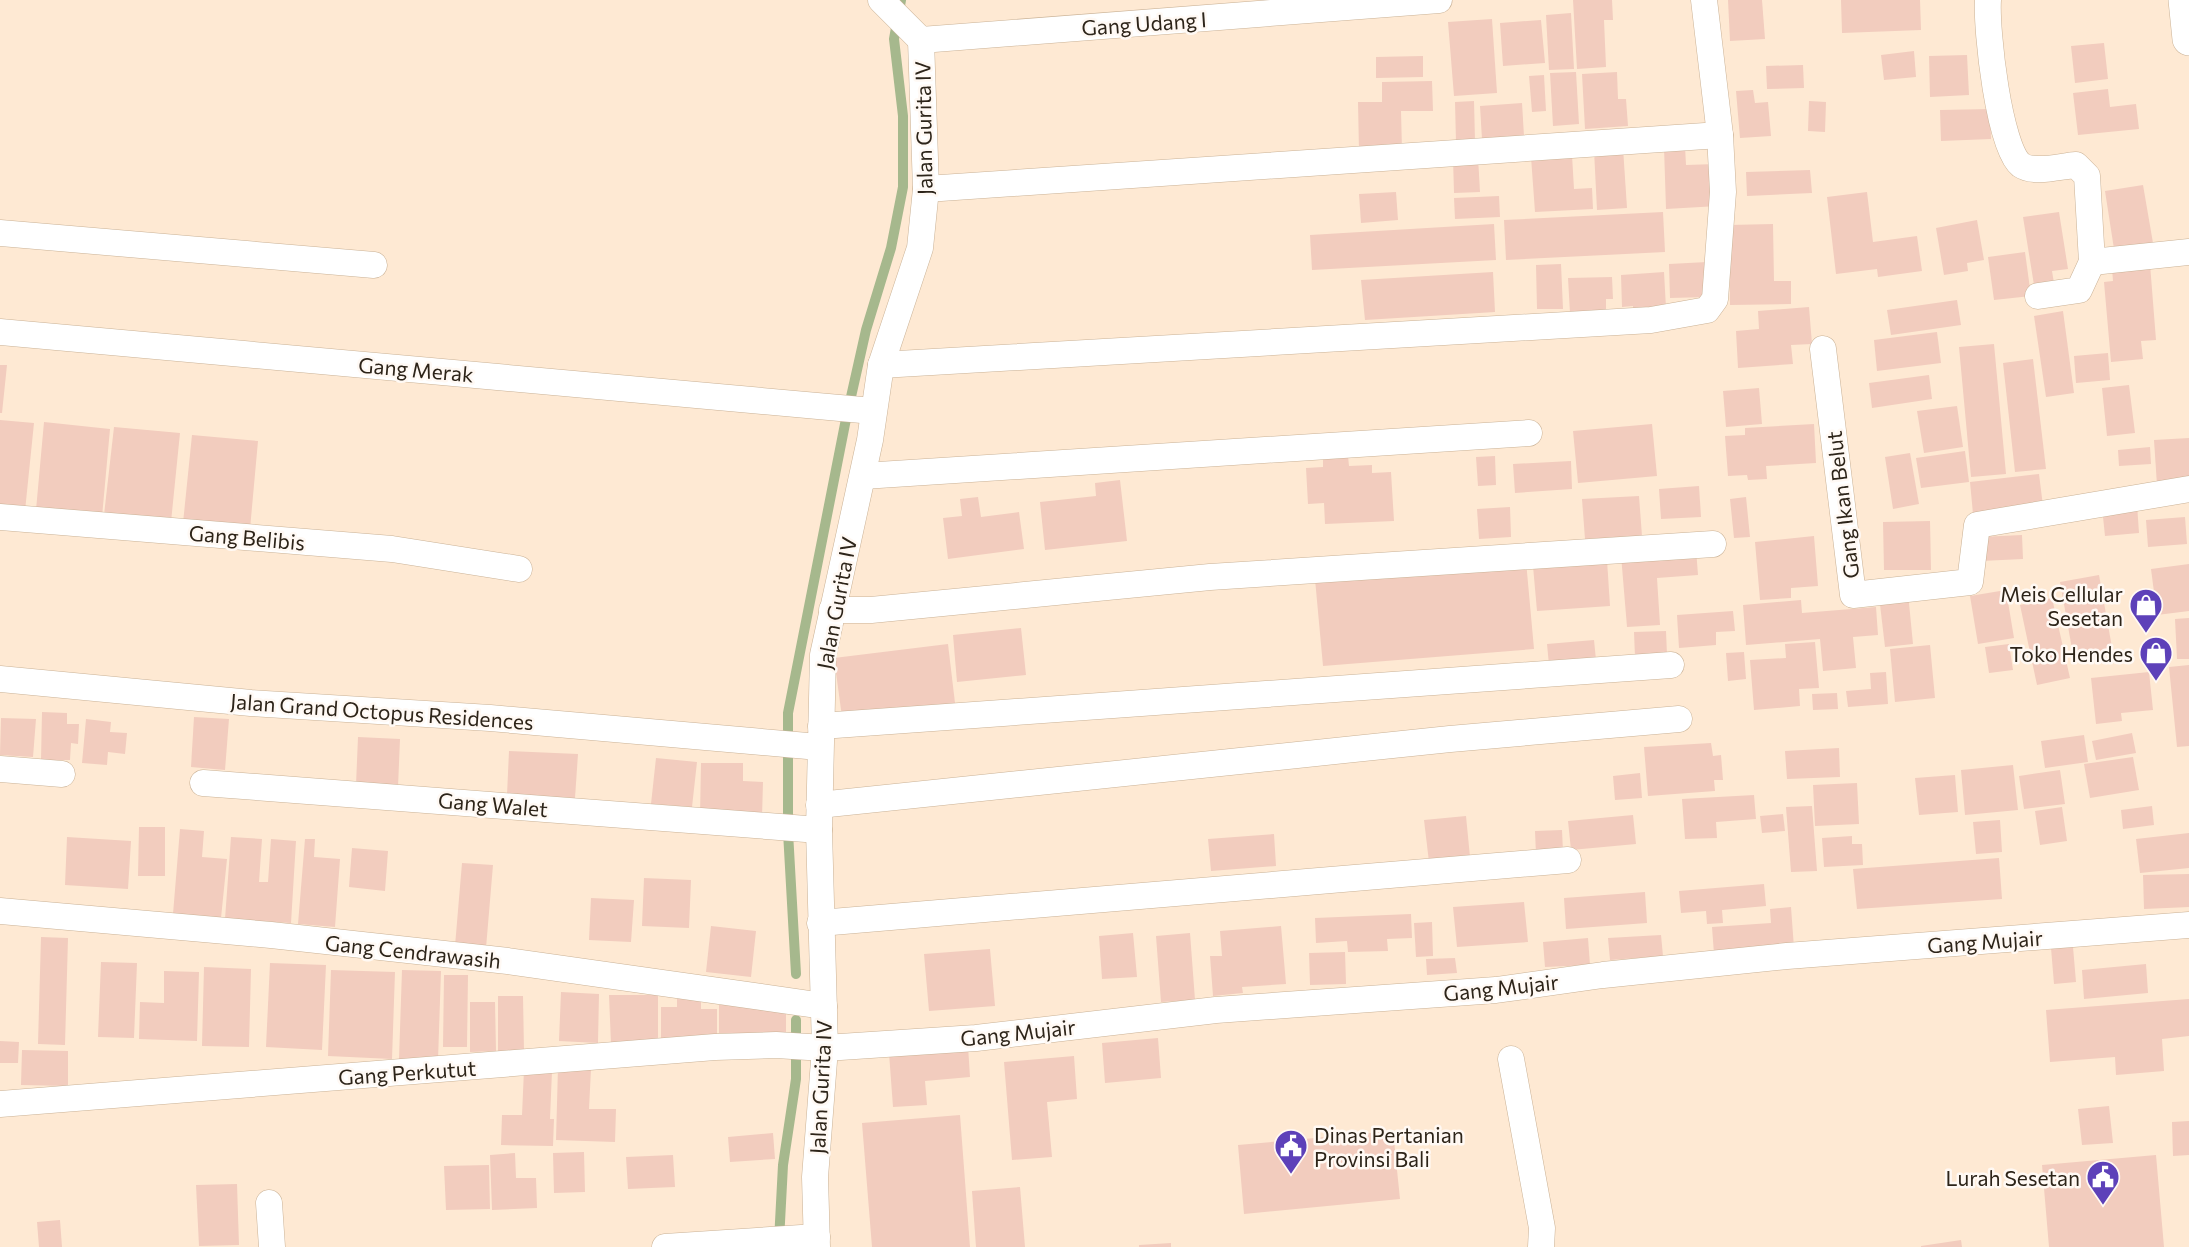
<svg xmlns="http://www.w3.org/2000/svg" width="2189" height="1247" viewBox="0 0 2189 1247" font-family="Commissioner,sans-serif">
<style>
.lines{fill:none;stroke-linecap:round;stroke-linejoin:round}
.stream{stroke:#a6b88d;stroke-width:10}
.building{fill:#f2ccbe}
.street-casing{stroke:#cab296;stroke-width:27}
.secondary-casing{stroke:#cab296;stroke-width:34}
.street{stroke:#fff;stroke-width:26}
.secondary{stroke:#fff;stroke-width:33}
.labels{text-anchor:middle;dominant-baseline:central;stroke-width:5;stroke-linejoin:round;paint-order:stroke}
.street-label{font-size:21px;fill:#2d2419;stroke:#fff9f4}
.poi-label{font-size:21px;fill:#2d2419;stroke:#fff9f4;text-anchor:end}
</style>
<rect width="100%" height="100%" fill="#fee9d3"/>
<g class="lines">
<g class="stream">
<path d="M796,974L788,832V713L846,419L866,330L891,248L903,187V116L894,39L901,0"/>
<path d="M779,1241L783,1165L796,1079V1020"/>
</g>
</g>
<g class="building">
<path d="M1573,0H1612L1613,20H1604L1606,67L1577,69Z"/>
<path d="M1728,0H1762L1765,39L1730,41Z"/>
<path d="M1841,0H1920L1921,30L1842,33Z"/>
<path d="M1571,13L1574,69L1549,70L1546,15Z"/>
<path d="M1492,19L1497,93L1454,96L1448,22Z"/>
<path d="M1541,20L1545,63L1503,66L1500,23Z"/>
<path d="M2104,43L2108,79L2075,83L2071,46Z"/>
<path d="M1914,51L1916,77L1884,80L1881,55Z"/>
<path d="M1967,55L1969,95L1930,97L1929,56Z"/>
<path d="M1423,56V77L1376,78V57Z"/>
<path d="M1803,65L1804,88L1767,89L1766,66Z"/>
<path d="M1576,72L1579,124L1553,126L1550,73Z"/>
<path d="M1617,72L1618,99H1626L1628,126L1585,129L1582,74Z"/>
<path d="M1544,75L1546,111L1532,112L1529,76Z"/>
<path d="M1432,81L1433,111H1401L1402,150L1359,151L1358,102H1382V82Z"/>
<path d="M2108,89L2110,107L2136,104L2139,129L2078,135L2073,93Z"/>
<path d="M1753,90L1755,103L1768,102L1771,136L1740,138L1736,91Z"/>
<path d="M1474,101L1475,141L1456,142L1455,102Z"/>
<path d="M1809,101L1826,102L1825,132L1808,131Z"/>
<path d="M1522,103L1524,136L1482,139L1480,106Z"/>
<path d="M1990,109L1991,139L1941,141L1940,110Z"/>
<path d="M1685,146L1686,165L1716,164L1718,206L1666,209L1664,147Z"/>
<path d="M1623,148L1627,208L1597,210L1594,150Z"/>
<path d="M1572,155L1574,189L1592,188L1593,209L1535,212L1531,157Z"/>
<path d="M1478,157L1480,192L1454,193L1453,158Z"/>
<path d="M1810,170L1812,193L1747,196L1746,172Z"/>
<path d="M2143,185L2153,243L2114,249L2105,191Z"/>
<path d="M1396,192L1398,220L1361,223L1359,194Z"/>
<path d="M1867,192L1873,242L1917,236L1922,271L1878,277L1877,269L1836,274L1827,197Z"/>
<path d="M1499,196L1500,217L1455,219L1454,198Z"/>
<path d="M1663,212L1665,252L1506,260L1504,220Z"/>
<path d="M2059,212L2068,269L2052,271L2054,283L2034,285L2023,217Z"/>
<path d="M1977,220L1984,260L1967,263L1968,271L1944,275L1936,228Z"/>
<path d="M1494,224L1496,260L1312,270L1310,235Z"/>
<path d="M1773,224L1774,281H1791V304L1730,305L1729,225Z"/>
<path d="M2025,252L2031,296L1994,300L1988,257Z"/>
<path d="M1707,262L1708,297L1670,298L1669,264Z"/>
<path d="M1561,264L1563,309H1537L1536,265Z"/>
<path d="M2150,264L2156,340L2141,341L2143,359L2111,362L2104,282L2113,281L2112,268Z"/>
<path d="M1493,272L1495,312L1365,320L1361,280Z"/>
<path d="M1664,272L1666,308L1633,310V306L1622,307L1621,275Z"/>
<path d="M1612,277L1613,299H1606V312L1570,313L1568,278Z"/>
<path d="M1957,300L1961,325L1891,335L1887,310Z"/>
<path d="M1809,307L1812,344L1791,345L1793,364L1738,368L1736,331L1759,329L1758,311Z"/>
<path d="M2063,311L2074,393L2046,397L2034,316Z"/>
<path d="M1937,332L1941,363L1877,371L1874,340Z"/>
<path d="M1994,344L2006,474L1971,477L1959,347Z"/>
<path d="M2108,353L2110,380L2076,383L2074,356Z"/>
<path d="M2033,359L2046,469L2015,472L2003,363Z"/>
<path d="M0,365H7L2,413H0Z"/>
<path d="M1929,375L1932,399L1872,408L1869,383Z"/>
<path d="M2129,385L2135,433L2107,436L2102,388Z"/>
<path d="M1759,388L1762,424L1726,427L1723,391Z"/>
<path d="M1957,406L1963,447L1924,453L1917,411Z"/>
<path d="M0,420L34,423L25,511L0,509Z"/>
<path d="M44,422L110,429L102,517L36,510Z"/>
<path d="M1652,424L1657,476L1578,483L1573,431Z"/>
<path d="M1814,424L1816,463L1766,466L1767,479L1748,480L1747,475L1728,476L1725,436L1745,435V428Z"/>
<path d="M114,427L180,433L171,522L104,515Z"/>
<path d="M192,435L258,441L250,529L183,523Z"/>
<path d="M2189,438V482L2157,485L2154,440Z"/>
<path d="M2150,447L2151,464L2119,466L2118,450Z"/>
<path d="M1965,451L1969,482L1921,488L1916,458Z"/>
<path d="M1910,453L1919,504L1893,509L1885,457Z"/>
<path d="M1348,456L1349,466L1372,465V473L1391,472L1394,521L1325,524L1324,503L1308,504L1306,468L1323,467V457Z"/>
<path d="M1495,456L1496,485L1478,486L1476,457Z"/>
<path d="M1571,461L1572,489L1515,493L1513,464Z"/>
<path d="M2039,474L2043,506L1973,514L1970,482Z"/>
<path d="M1120,480L1127,541L1045,550L1040,502L1096,496L1095,483Z"/>
<path d="M1699,486L1701,517L1661,519L1659,489Z"/>
<path d="M1639,496L1642,536L1585,539L1582,499Z"/>
<path d="M978,497L981,517L1019,512L1024,549L948,559L943,518L962,516L960,499Z"/>
<path d="M1746,497L1750,537L1734,538L1730,499Z"/>
<path d="M2137,504L2139,533L2105,536L2102,507Z"/>
<path d="M1510,507L1511,537L1479,539L1477,509Z"/>
<path d="M2185,517L2187,544L2148,547L2146,520Z"/>
<path d="M1930,521L1931,570H1884L1883,522Z"/>
<path d="M2022,535L2023,559L1981,561L1980,537Z"/>
<path d="M1814,536L1818,586L1791,588V598L1760,600L1755,542Z"/>
<path d="M1696,549L1698,575L1657,578L1660,625L1627,627L1621,555Z"/>
<path d="M1607,560L1610,606L1537,611L1533,566Z"/>
<path d="M1526,561L1534,649L1323,666L1315,579Z"/>
<path d="M2189,564V611L2157,615L2151,569Z"/>
<path d="M2099,575L2113,653L2074,660L2060,582Z"/>
<path d="M2006,590L2014,638L1978,644L1970,596Z"/>
<path d="M1908,593L1913,644L1885,647L1879,596Z"/>
<path d="M2052,598L2070,678L2037,685L2020,605Z"/>
<path d="M1801,600L1802,613L1876,607L1878,635L1853,637L1856,668L1823,671L1820,639L1746,645L1743,605Z"/>
<path d="M1733,611L1735,631L1716,632V645L1679,648L1677,615Z"/>
<path d="M2189,618V659H2177L2175,619Z"/>
<path d="M1021,628L1026,675L957,682L953,635Z"/>
<path d="M1666,631L1667,655L1635,657L1634,632Z"/>
<path d="M1594,640L1596,660L1549,665L1547,644Z"/>
<path d="M1815,642L1819,688L1799,689L1800,706L1754,710L1750,660L1786,658L1785,644Z"/>
<path d="M948,644L955,703L842,717L834,658Z"/>
<path d="M2009,644L2013,670L1989,673L1985,647Z"/>
<path d="M1930,645L1935,698L1895,702L1890,649Z"/>
<path d="M1744,652L1746,679L1728,681L1726,653Z"/>
<path d="M2189,665V746L2177,747L2169,667Z"/>
<path d="M1886,672L1888,704L1848,707L1846,691L1871,689L1870,673Z"/>
<path d="M2149,672L2153,710L2121,713L2122,721L2096,724L2091,678Z"/>
<path d="M1837,693L1838,709L1813,710L1812,694Z"/>
<path d="M42,712L67,713V724H79L78,744L71,743L70,760H41Z"/>
<path d="M194,717L229,719L225,770L191,767Z"/>
<path d="M1,718L36,719L33,757L0,755Z"/>
<path d="M86,719L111,722L110,732L127,733L125,754L108,752L107,765L82,763Z"/>
<path d="M2132,733L2136,753L2096,760L2092,741Z"/>
<path d="M2084,735L2088,762L2045,768L2041,741Z"/>
<path d="M358,737L400,739L398,787L356,785Z"/>
<path d="M1711,743L1713,756L1721,755L1723,780H1714L1715,791L1648,796L1644,747Z"/>
<path d="M1839,748L1840,777L1787,779L1785,751Z"/>
<path d="M509,751L578,754L575,798L507,795Z"/>
<path d="M2133,757L2139,790L2090,798L2084,764Z"/>
<path d="M656,758L697,762L692,807L651,804Z"/>
<path d="M701,763H743V781L763,782L762,817L700,816Z"/>
<path d="M2013,765L2018,810L1965,815L1961,770Z"/>
<path d="M2060,770L2065,804L2024,809L2019,776Z"/>
<path d="M1640,773L1642,798L1615,800L1613,776Z"/>
<path d="M1955,775L1958,812L1919,815L1915,778Z"/>
<path d="M1857,783L1859,824L1815,826L1813,785Z"/>
<path d="M1754,795L1756,819L1716,822L1717,838L1685,839L1682,799Z"/>
<path d="M1812,806L1817,871L1791,872L1786,807Z"/>
<path d="M2152,806L2154,825L2123,829L2121,810Z"/>
<path d="M2062,807L2067,841L2040,845L2035,811Z"/>
<path d="M1783,814L1785,831L1762,833L1760,816Z"/>
<path d="M1633,815L1636,844L1571,850L1568,821Z"/>
<path d="M1466,816L1470,857L1429,862L1424,820Z"/>
<path d="M2000,820L2002,852L1976,854L1973,822Z"/>
<path d="M139,827H165V876H138Z"/>
<path d="M180,829L204,831L202,857L227,859L221,918L173,914Z"/>
<path d="M1562,830L1563,852L1536,854L1535,831Z"/>
<path d="M2189,833V868L2140,873L2136,839Z"/>
<path d="M1274,834L1276,866L1211,871L1208,839Z"/>
<path d="M1852,836V844H1862L1863,865L1824,867L1822,838Z"/>
<path d="M67,837L131,841L128,889L65,885Z"/>
<path d="M231,837L262,839L259,882H268L271,839L296,841L291,923L225,919Z"/>
<path d="M305,839H315L314,857L340,859L335,927L298,924Z"/>
<path d="M352,848L388,851L385,891L349,887Z"/>
<path d="M1999,858L2002,899L1857,909L1853,869Z"/>
<path d="M462,863L493,865L486,948L455,946Z"/>
<path d="M2189,874V907L2144,909L2143,875Z"/>
<path d="M644,878L691,880L689,928L642,926Z"/>
<path d="M1764,884L1766,906L1722,910L1723,923L1707,924L1706,911L1681,913L1679,891Z"/>
<path d="M1645,892L1647,923L1566,929L1564,898Z"/>
<path d="M591,898L634,900L631,942L589,940Z"/>
<path d="M1524,902L1528,942L1457,947L1453,907Z"/>
<path d="M1791,907L1794,948L1714,954L1712,927L1771,923L1770,909Z"/>
<path d="M1411,914L1412,938L1387,939L1388,951L1348,952L1347,941L1316,943L1315,918Z"/>
<path d="M1432,922L1433,956L1416,957L1414,923Z"/>
<path d="M711,926L756,931L751,977L706,972Z"/>
<path d="M1281,926L1286,984L1242,987L1243,993L1213,996L1210,956H1222L1220,931Z"/>
<path d="M1133,933L1137,977L1102,979L1099,936Z"/>
<path d="M1190,933L1195,1000L1161,1002L1156,936Z"/>
<path d="M1661,935L1663,956L1610,960L1608,938Z"/>
<path d="M41,937L68,938L65,1045L38,1044Z"/>
<path d="M1588,938L1590,965L1545,967L1543,942Z"/>
<path d="M2073,947L2076,982L2054,984L2051,948Z"/>
<path d="M990,949L995,1006L929,1011L924,954Z"/>
<path d="M1345,952L1346,984L1310,985L1309,953Z"/>
<path d="M1455,958L1457,973L1427,975L1426,959Z"/>
<path d="M101,962L137,963L134,1038L98,1037Z"/>
<path d="M270,963L326,965L322,1050L266,1047Z"/>
<path d="M2146,964L2148,993L2084,999L2082,970Z"/>
<path d="M204,967L251,969L249,1047L202,1046Z"/>
<path d="M331,970L395,972L392,1059L328,1056Z"/>
<path d="M402,970L441,971L438,1060L399,1059Z"/>
<path d="M164,971L199,972L197,1041L139,1039L140,1002L164,1003Z"/>
<path d="M444,975H468L467,1047H443Z"/>
<path d="M561,992L599,994L598,1043L559,1041Z"/>
<path d="M609,995H658V1043L611,1044Z"/>
<path d="M498,996H523L524,1051H498Z"/>
<path d="M677,998H701V1009H717V1039H661V1007H677Z"/>
<path d="M2189,999V1036L2162,1039L2164,1071L2116,1075L2115,1057L2050,1062L2046,1010Z"/>
<path d="M470,1002H495L496,1051L470,1052Z"/>
<rect x="719" y="1005" width="67" height="28"/>
<path d="M1158,1038L1161,1078L1105,1083L1102,1043Z"/>
<path d="M0,1041L19,1042L18,1063H0Z"/>
<path d="M968,1046L970,1077L925,1081L927,1105L893,1107L889,1053Z"/>
<path d="M22,1050L68,1051V1086L21,1085Z"/>
<path d="M1074,1056L1077,1099L1047,1102L1052,1157L1012,1160L1004,1062Z"/>
<path d="M558,1067L591,1069L589,1109H616L615,1142L556,1140Z"/>
<path d="M524,1070L552,1071L550,1119H554L553,1146L501,1145L502,1115H522Z"/>
<path d="M2109,1106L2113,1143L2082,1145L2078,1109Z"/>
<path d="M960,1115L970,1247H872L862,1123Z"/>
<path d="M2189,1121V1155L2173,1156L2172,1122Z"/>
<path d="M1393,1131L1400,1199L1244,1214L1238,1145Z"/>
<path d="M773,1133L775,1159L730,1162L728,1137Z"/>
<path d="M584,1152L585,1192L554,1193L553,1153Z"/>
<path d="M515,1153L516,1178H536L537,1208L492,1210L490,1155Z"/>
<path d="M673,1155L675,1187L628,1189L626,1157Z"/>
<path d="M2156,1155L2164,1247H2049L2042,1165Z"/>
<path d="M489,1165L490,1209L446,1210L444,1166Z"/>
<path d="M237,1184L239,1245L199,1246L196,1185Z"/>
<path d="M1020,1187L1025,1247H976L972,1191Z"/>
<path d="M60,1220L62,1247H39L37,1222Z"/>
<path d="M1961,1240L1962,1247H1921V1246Z"/>
<path d="M1171,1243V1247H1139V1245Z"/>
</g>
<g class="lines">
<g class="street-casing">
<g id="street">
<path d="M881,0L921,40"/>
<path d="M1988,0C1986,30 1999,148 2021,165C2034,174 2061,166 2076,165L2087,176L2092,262L2189,252"/>
<path d="M921,40L1439,0"/>
<path d="M926,189L1720,135"/>
<path d="M0,233L374,265"/>
<path d="M2038,296L2079,290L2092,262"/>
<path d="M0,332L873,411"/>
<path d="M1823,349L1853,595L1970,582L1977,525L2189,489"/>
<path d="M881,365L1651,320L1707,310L1715,299L1723,192L1720,135L1704,0"/>
<path d="M863,476L1529,433"/>
<path d="M0,517L392,549L519,569"/>
<path d="M832,610H871L1210,577L1713,544"/>
<path d="M0,679L251,703L490,718L819,747"/>
<path d="M821,726L1671,665"/>
<path d="M0,769L62,774"/>
<path d="M203,783L819,830"/>
<path d="M819,805L1450,739L1679,719"/>
<path d="M0,911L271,935L508,961L824,1006"/>
<path d="M820,923L1568,860"/>
<path d="M1511,1059L1542,1228L1541,1247"/>
<path d="M0,1104L715,1047L776,1045L825,1048L976,1038L1216,1010L1496,990L1603,975L1787,956L2189,925"/>
<path d="M269,1203L272,1247"/>
<path d="M665,1247L817,1237"/>
<path d="M817,1247L815,1177L825,1048L819,830L823,655L870,440L881,365L920,248L926,189L921,40"/>
</g>
</g>
<g class="secondary-casing">
<path id="secondary" d="M2185,0L2189,39"/>
</g>
<use href="#street" class="street"/>
<use href="#secondary" class="secondary"/>
</g>
<defs>
<g id="shop-pin" transform="scale(1.725)"><path d="M0 17L-7.5 6A9.5 9.5 0 1 1 7.5 6Z" fill="#5d41b9" stroke="#fff9f4"/><path d="M-5-2.5h2.3a2.7 3.5 0 0 1 5.4 0H5L5.5 6h-11ZM-1.5-2.5h3a1.5 2.3 0 0 0-3 0Z" fill="#fff"/></g>
<g id="civic-pin" transform="scale(1.725)"><path d="M0 17L-7.5 6A9.5 9.5 0 1 1 7.5 6Z" fill="#5d41b9" stroke="#fff9f4"/><path d="M-.6-6.5H3V-4.5H.6V-3L4-1V1h2V6H-6V1h2V-1L-.6-3ZM-1.2 2.5V6h2.4V2.5Z" fill="#fff"/></g>
</defs>
<g fill-rule="evenodd">
<use href="#shop-pin" x="2146" y="605"/>
<use href="#shop-pin" x="2156" y="653"/>
<use href="#civic-pin" x="1291" y="1146"/>
<use href="#civic-pin" x="2103" y="1177"/>
</g>
<g class="labels">
<g class="street-label">
<text transform="translate(1144 23) rotate(-4)">Gang Udang I</text>
<text transform="translate(923 128) rotate(-91)">Jalan Gurita IV</text>
<text transform="translate(416 369) rotate(5)">Gang Merak</text>
<text transform="translate(1842 505) rotate(-97)">Gang Ikan Belut</text>
<text transform="translate(247 537) rotate(5)">Gang Belibis</text>
<text transform="translate(836 603) rotate(-79)">Jalan Gurita IV</text>
<text transform="translate(382 711) rotate(4)">Jalan Grand Octopus Residences</text>
<text transform="translate(493 804) rotate(5)">Gang Walet</text>
<text transform="translate(1985 941) rotate(-4)">Gang Mujair</text>
<text transform="translate(413 951) rotate(6)">Gang Cendrawasih</text>
<text transform="translate(1501 987) rotate(-6)">Gang Mujair</text>
<text transform="translate(1018 1032) rotate(-6)">Gang Mujair</text>
<text transform="translate(407 1072) rotate(-4)">Gang Perkutut</text>
<text transform="translate(820 1087) rotate(-87)">Jalan Gurita IV</text>
</g>
<g class="poi-label">
<text x="2123" y="593">Meis Cellular<tspan x="2123" dy="24">Sesetan</tspan></text>
<text x="2133" y="653">Toko Hendes</text>
<text x="1314" y="1134" text-anchor="start">Dinas Pertanian<tspan x="1314" dy="24">Provinsi Bali</tspan></text>
<text x="2080" y="1177">Lurah Sesetan</text>
</g>
</g>
</svg>
